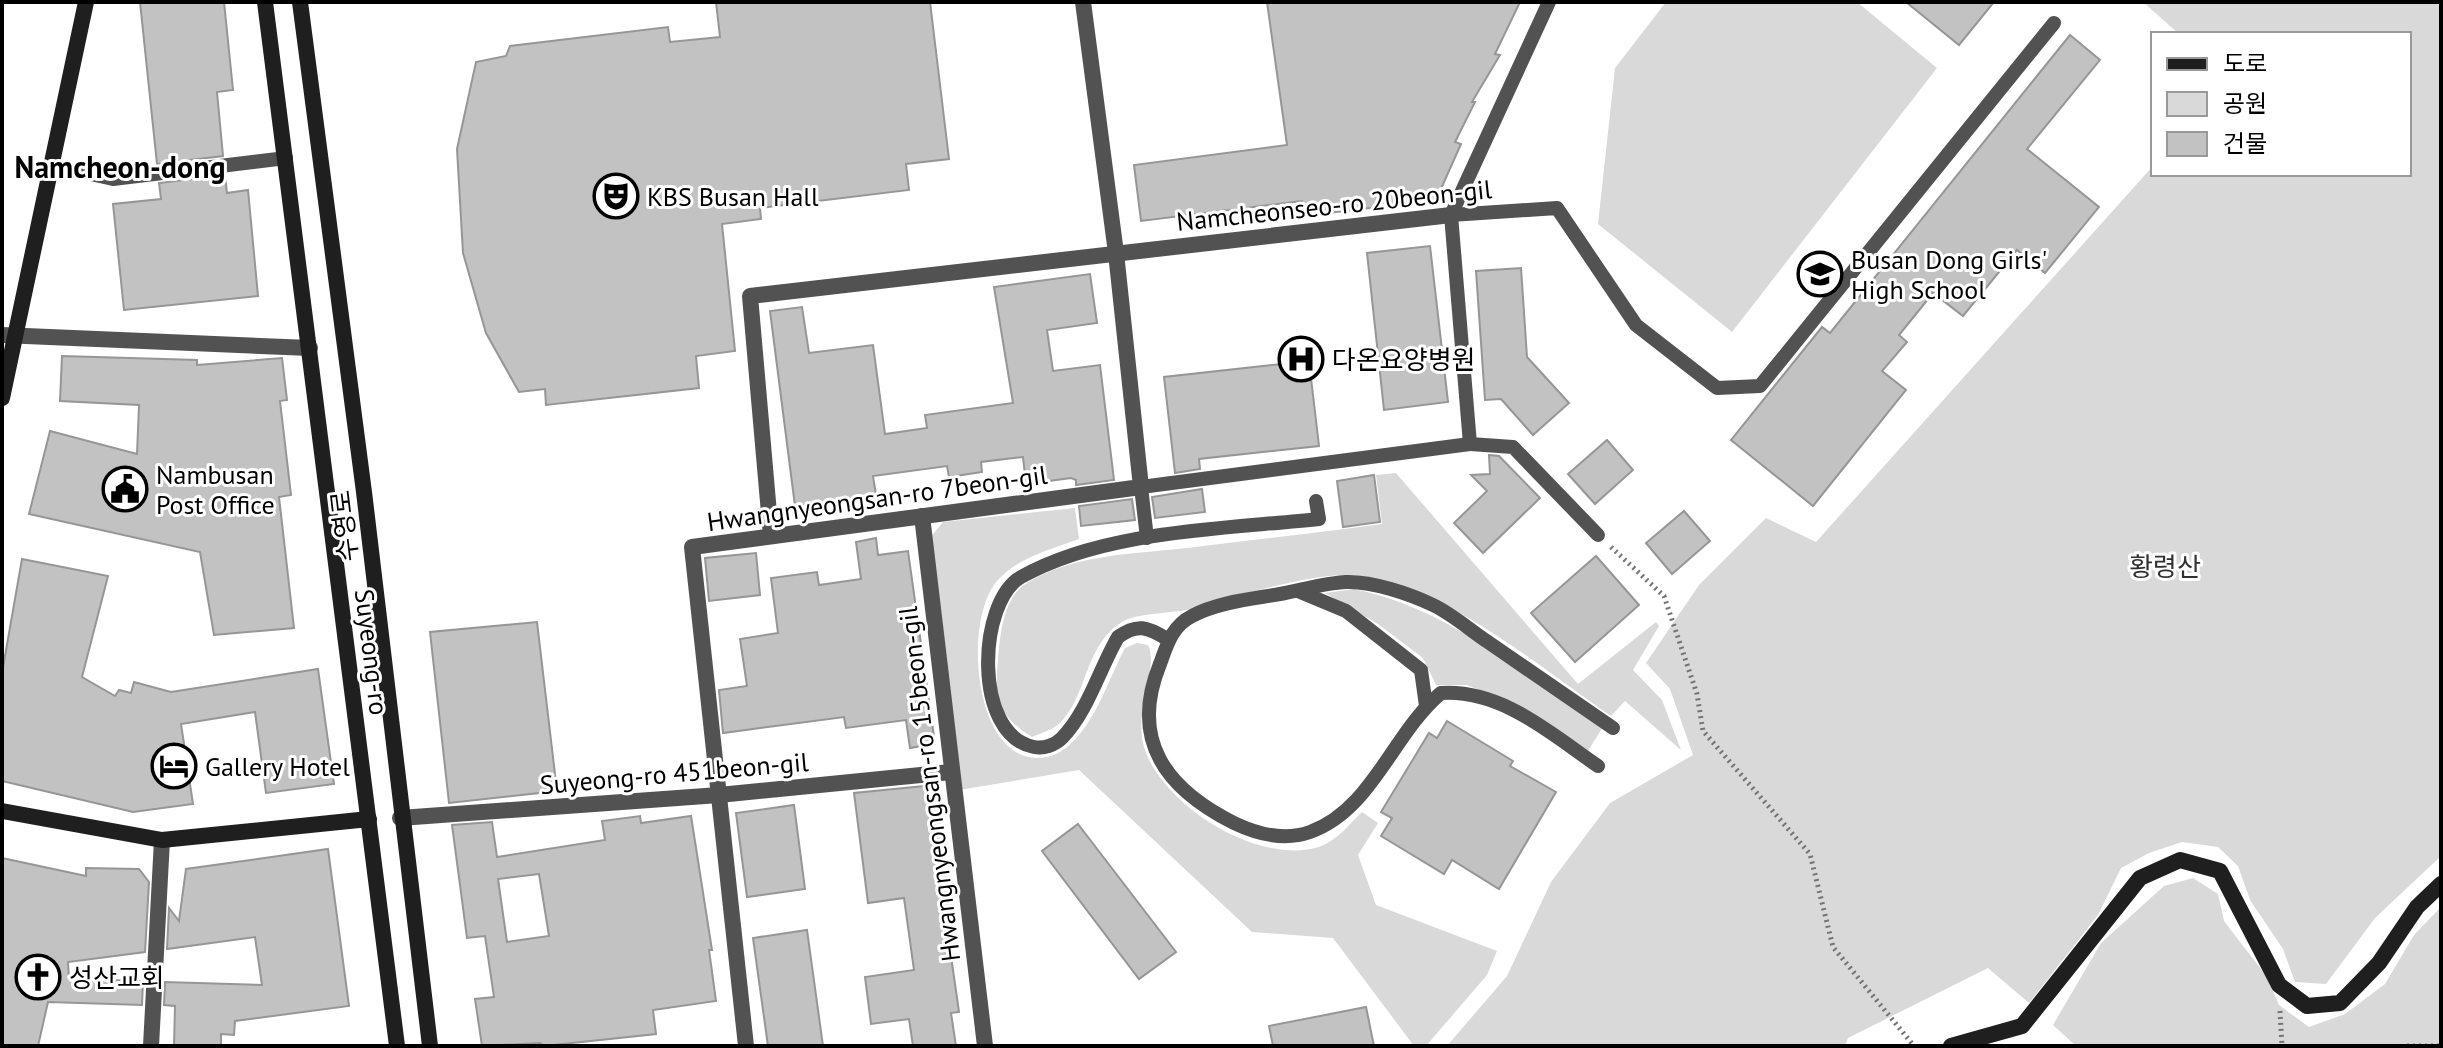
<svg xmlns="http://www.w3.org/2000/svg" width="2443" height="1048" viewBox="0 0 2443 1048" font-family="'PT Sans','Noto Sans KR',sans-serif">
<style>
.green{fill:#d9d9d9}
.building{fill:#c2c2c2;stroke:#969696;stroke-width:2;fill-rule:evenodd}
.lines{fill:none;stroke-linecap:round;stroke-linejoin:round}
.path{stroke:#747474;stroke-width:5;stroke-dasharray:2 4;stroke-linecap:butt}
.lane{stroke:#525252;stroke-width:14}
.street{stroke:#525252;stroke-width:16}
.secondary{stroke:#1f1f1f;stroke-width:16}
.labels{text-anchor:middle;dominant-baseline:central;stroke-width:6;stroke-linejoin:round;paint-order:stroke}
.poi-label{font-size:26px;fill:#000;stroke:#fff;text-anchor:start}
.street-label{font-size:26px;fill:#000;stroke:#fff}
.park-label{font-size:26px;fill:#303030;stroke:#fff}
.quarter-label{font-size:30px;font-weight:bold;fill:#000;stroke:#fff}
</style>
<rect width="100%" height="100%" fill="#fff"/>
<g class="green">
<path d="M1666,2H1857L1937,68L1732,332L1598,224L1615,68Z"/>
<path d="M2143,2H2441V856L2375,918L2326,984L2295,982L2283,949L2250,900L2238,866L2218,847L2182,842L2149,853L2121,868L2098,915L2029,1003L1988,968L1848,1038L1845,1046H1447L1507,976L1551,882L1610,803L1693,755L1670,689L1646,663L1699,585L1766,518L1816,542L2153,166V174H2409V34H2179Z"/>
<path d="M1396,473L1578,684L1656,622L1659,626L1633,670L1662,700L1681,750L1625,701L1611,716C1541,668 1432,576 1347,575C1312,574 1233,596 1199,607C1177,614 1137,612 1122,622C1084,645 1088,696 1059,724C1052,730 1041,733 1032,737C998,715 994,701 998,660C1000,636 1003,597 1027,583C1073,554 1135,554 1187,548C1252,540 1317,533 1382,524L1376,475Z"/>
<path d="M1075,508L1079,539C1052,549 1017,558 998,580C966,614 971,735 1022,755C1037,761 1054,758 1067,747C1096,723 1108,680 1125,648L1137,643L1148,645C1160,670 1130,713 1146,753C1168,808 1258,865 1319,847C1336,841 1349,825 1362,812L1378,823L1358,855L1376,905L1497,951L1487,975L1426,1046H1414L1333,938L1252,932L1079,770L959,790L929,539L943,522Z"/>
<path d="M1354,589C1448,608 1525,675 1603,727L1586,754L1511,703L1467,685H1436L1423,658L1378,624L1325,593Z"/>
<path d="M2193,878L2218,894L2224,921L2267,977L2279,1005L2309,1027L2345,1014L2385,984L2414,935L2441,907V1046H2076L2053,1025L2101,943L2164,886Z"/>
</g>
<g class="building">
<path d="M140,2H224L233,90L217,92L223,156L157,164Z"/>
<path d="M716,2H930L949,159L906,164L909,190L760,208L761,219L722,224L735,351L696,356L699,388L546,405L545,389L519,392L486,333L463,253L457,149L476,62L506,56L510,46L668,27L670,42L720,37Z"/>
<path d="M1267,2H1520L1495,54L1500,55L1472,102H1475L1455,142L1461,144L1436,200L1304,216L1302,201L1141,221L1134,165L1287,145Z"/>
<path d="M1906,2H1994L1959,45Z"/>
<path d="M2070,35L2100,60L2027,149L2099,207L2045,273L2017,250L1963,316L1933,293L1899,335L1907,342L1882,371L1906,390L1813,506L1731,440L1822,327L1830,333Z"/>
<path d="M225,175L227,193L248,190L258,296L124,310L113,204L161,199L159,183Z"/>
<path d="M1430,246L1448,402L1384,410L1367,253Z"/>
<path d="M1521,268L1527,357L1569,403L1533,435L1501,399L1485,400L1476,271Z"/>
<path d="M1090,274L1097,323L1047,330L1053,371L1100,365L1114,480L1076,485V480L1071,478L1026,484L1023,457L981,462L982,472L949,477L947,466L873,476L876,495L795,506L770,311L802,307L809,353L873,345L885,434L927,428L925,415L1013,403L994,287Z"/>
<path d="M62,356L197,360V365L282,358L287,400L280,401L291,495L279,497L294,628L214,635L200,552L29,514L50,431L137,454L139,405L60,401Z"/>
<path d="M1309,361L1319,446L1199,459L1200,469L1175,473L1164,377Z"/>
<path d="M1607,440L1633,470L1595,504L1568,474Z"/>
<path d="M1489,455L1499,456L1540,498L1483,553L1454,523L1487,491L1471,475L1490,474Z"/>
<path d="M1374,475L1380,522L1343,527L1337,481Z"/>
<path d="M1202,489L1205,512L1155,518L1152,497Z"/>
<path d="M1132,499L1135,520L1081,526L1079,506Z"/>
<path d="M1684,511L1710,541L1672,574L1646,543Z"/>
<path d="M876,538L878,555L908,551L935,744L910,748L906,720L846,728L844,717L723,733L719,690L747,686L740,639L778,633L771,578L817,572L819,585L861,579L856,542Z"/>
<path d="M756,553L760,595L709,601L705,558Z"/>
<path d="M1596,556L1639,605L1575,662L1531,613Z"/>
<path d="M22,559L108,576L82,677L115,696L119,690L131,693L134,682L171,692L318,669L334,784L266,793L255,712L181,724L193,804L133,812L2,781V673Z"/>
<path d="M537,622L557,791L449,803L430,632Z"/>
<path d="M1447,721L1513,761L1510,766L1556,792L1499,889L1452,860L1444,874L1381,836L1392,818L1381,812L1429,733L1437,738Z"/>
<path d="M934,785L955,927L947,928L959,1012L951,1013L956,1046H913L909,1019L871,1024L865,977L914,970L904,898L868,903L854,793Z"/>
<path d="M794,805L805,889L747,897L736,813Z"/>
<path d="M640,816L641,823L691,816L712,950H709L716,1001L653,1010L656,1034L544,1046L540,1043L482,1046L475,999L494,997L485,936L467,938L452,825L492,822L497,857L605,840L602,821ZM539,874L549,936L507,942L498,879Z"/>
<path d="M1078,824L1176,952L1139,979L1042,851Z"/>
<path d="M328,849L349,1006L235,1021L234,1035L221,1034V1046H174L175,1006L164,1005L165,982L262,985L255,937L167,949L169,908L179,921L186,869Z"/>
<path d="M2,858L86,876V868L139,869L149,882L145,952L68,962L69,979L143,981L142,1005L48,1002L38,1046H2Z"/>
<path d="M807,930L823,1046H768L753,938Z"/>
<path d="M1366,1007L1374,1046H1273L1269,1026Z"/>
</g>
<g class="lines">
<g class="path">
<path d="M1611,547L1664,596L1697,694L1703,731L1810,854L1833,947L1914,1046"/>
<path d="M2280,1011L2282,1046"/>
<path d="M2407,1046H2441"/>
</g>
<g class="lane">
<path d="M1549,2L1451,215L1470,444L1513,447L1598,535"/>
<path d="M51,165L113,179L286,158"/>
<path d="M1451,215L1557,208L1636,325L1717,388L1760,386L2054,23"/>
<path d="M1147,538L1141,487L1470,444"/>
<path d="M1298,591L1346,611L1421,670L1426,706"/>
<path d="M1167,639C1148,627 1137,623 1118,637C1099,670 1088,711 1062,738C1055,745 1044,749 1034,747C972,735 978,601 1021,577C1104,530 1225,529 1319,519L1316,501"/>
<path d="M1598,766C1550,733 1501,689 1441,693C1393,733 1372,810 1310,832C1285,841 1257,834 1234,823C1166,789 1129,740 1160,664C1167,645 1172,626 1192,616C1218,602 1252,599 1280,594C1302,590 1324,583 1346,582C1372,581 1410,594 1433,605C1452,614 1470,630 1488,642C1530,671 1571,699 1613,728"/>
</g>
<g class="street">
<path d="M2,335L310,348"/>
<path d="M922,516L985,1046"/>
<path d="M771,536L750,296L1451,215"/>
<path d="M400,818L719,795L951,772"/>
<path d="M151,1046L162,840"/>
<path d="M746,1046L692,547L1141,487L1116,253L1083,2"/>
</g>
<g class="secondary">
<path d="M265,2L397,1046"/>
<path d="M300,2L364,492L430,1046"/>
<path d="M2,398L86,2"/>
<path d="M2,811L162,840L369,819"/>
<path d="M1951,1046L2022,1026L2140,878L2180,860L2220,871L2279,985L2307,1006L2340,1003L2379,963L2417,907L2441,884"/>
</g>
</g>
<defs>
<g id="theatre-ring" transform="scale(2.3)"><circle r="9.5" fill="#fff" stroke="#000" stroke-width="1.5"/><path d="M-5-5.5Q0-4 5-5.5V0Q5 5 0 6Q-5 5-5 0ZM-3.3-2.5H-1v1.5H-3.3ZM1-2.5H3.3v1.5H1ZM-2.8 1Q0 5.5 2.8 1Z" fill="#000"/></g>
<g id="school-ring" transform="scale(2.3)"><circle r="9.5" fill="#fff" stroke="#000" stroke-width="1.5"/><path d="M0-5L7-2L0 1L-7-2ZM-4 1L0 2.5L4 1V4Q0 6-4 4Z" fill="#000"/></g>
<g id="hospital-ring" transform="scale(2.3)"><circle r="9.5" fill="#fff" stroke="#000" stroke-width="1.5"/><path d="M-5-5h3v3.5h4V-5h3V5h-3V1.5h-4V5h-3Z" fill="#000"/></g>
<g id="civic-ring" transform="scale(2.3)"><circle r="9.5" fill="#fff" stroke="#000" stroke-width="1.5"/><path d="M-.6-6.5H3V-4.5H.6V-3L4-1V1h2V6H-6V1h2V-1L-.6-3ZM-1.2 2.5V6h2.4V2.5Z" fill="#000"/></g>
<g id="hotel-ring" transform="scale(2.3)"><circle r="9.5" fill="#fff" stroke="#000" stroke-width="1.5"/><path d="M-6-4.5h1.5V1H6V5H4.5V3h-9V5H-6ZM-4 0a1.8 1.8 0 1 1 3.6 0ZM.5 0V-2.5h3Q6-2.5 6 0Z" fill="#000"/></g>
<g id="church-ring" transform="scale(2.3)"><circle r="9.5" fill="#fff" stroke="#000" stroke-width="1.5"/><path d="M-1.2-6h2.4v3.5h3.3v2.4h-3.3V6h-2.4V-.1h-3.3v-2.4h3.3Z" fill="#000"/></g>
</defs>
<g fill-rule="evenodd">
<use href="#theatre-ring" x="616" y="196"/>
<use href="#school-ring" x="1820" y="274"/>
<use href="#hospital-ring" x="1301" y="359"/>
<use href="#civic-ring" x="125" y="489"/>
<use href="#hotel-ring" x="174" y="766"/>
<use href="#church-ring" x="38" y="977"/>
</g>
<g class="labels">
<g class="poi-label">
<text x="647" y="196">KBS Busan Hall</text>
<text x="1851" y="259">Busan Dong Girls'<tspan x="1851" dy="30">High School</tspan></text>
<text x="1332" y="359">다온요양병원</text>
<text x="156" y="474">Nambusan<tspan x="156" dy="30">Post Office</tspan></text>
<text x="205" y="766">Gallery Hotel</text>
<text x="69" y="977">성산교회</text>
</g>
<g class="street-label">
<text transform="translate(1334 205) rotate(-6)">Namcheonseo-ro 20beon-gil</text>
<text transform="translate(877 498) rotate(-8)">Hwangnyeongsan-ro 7beon-gil</text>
<text transform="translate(344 526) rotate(-97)">수영로</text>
<text transform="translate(372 652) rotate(83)">Suyeong-ro</text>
<text transform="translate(674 773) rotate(-5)">Suyeong-ro 451beon-gil</text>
<text transform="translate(929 784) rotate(-97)">Hwangnyeongsan-ro 15beon-gil</text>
</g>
<g class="park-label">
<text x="2165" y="566">황령산</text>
</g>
<g class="quarter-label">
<text x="120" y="166">Namcheon-dong</text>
</g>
</g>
<rect width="2443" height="1048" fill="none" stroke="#000000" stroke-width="8"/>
<rect x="2151" y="32" width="260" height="144" fill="#ffffff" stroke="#999999" stroke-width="2"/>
<rect x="2167" y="58" width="40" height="12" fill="#1f1f1f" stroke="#999999" stroke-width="2"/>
<text x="2223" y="72" font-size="24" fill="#000000">도로</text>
<rect x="2167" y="92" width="40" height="24" fill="#d9d9d9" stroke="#999999" stroke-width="2"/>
<text x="2223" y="112" font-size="24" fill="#000000">공원</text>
<rect x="2167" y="132" width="40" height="24" fill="#c2c2c2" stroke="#999999" stroke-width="2"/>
<text x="2223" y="152" font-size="24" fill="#000000">건물</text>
</svg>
